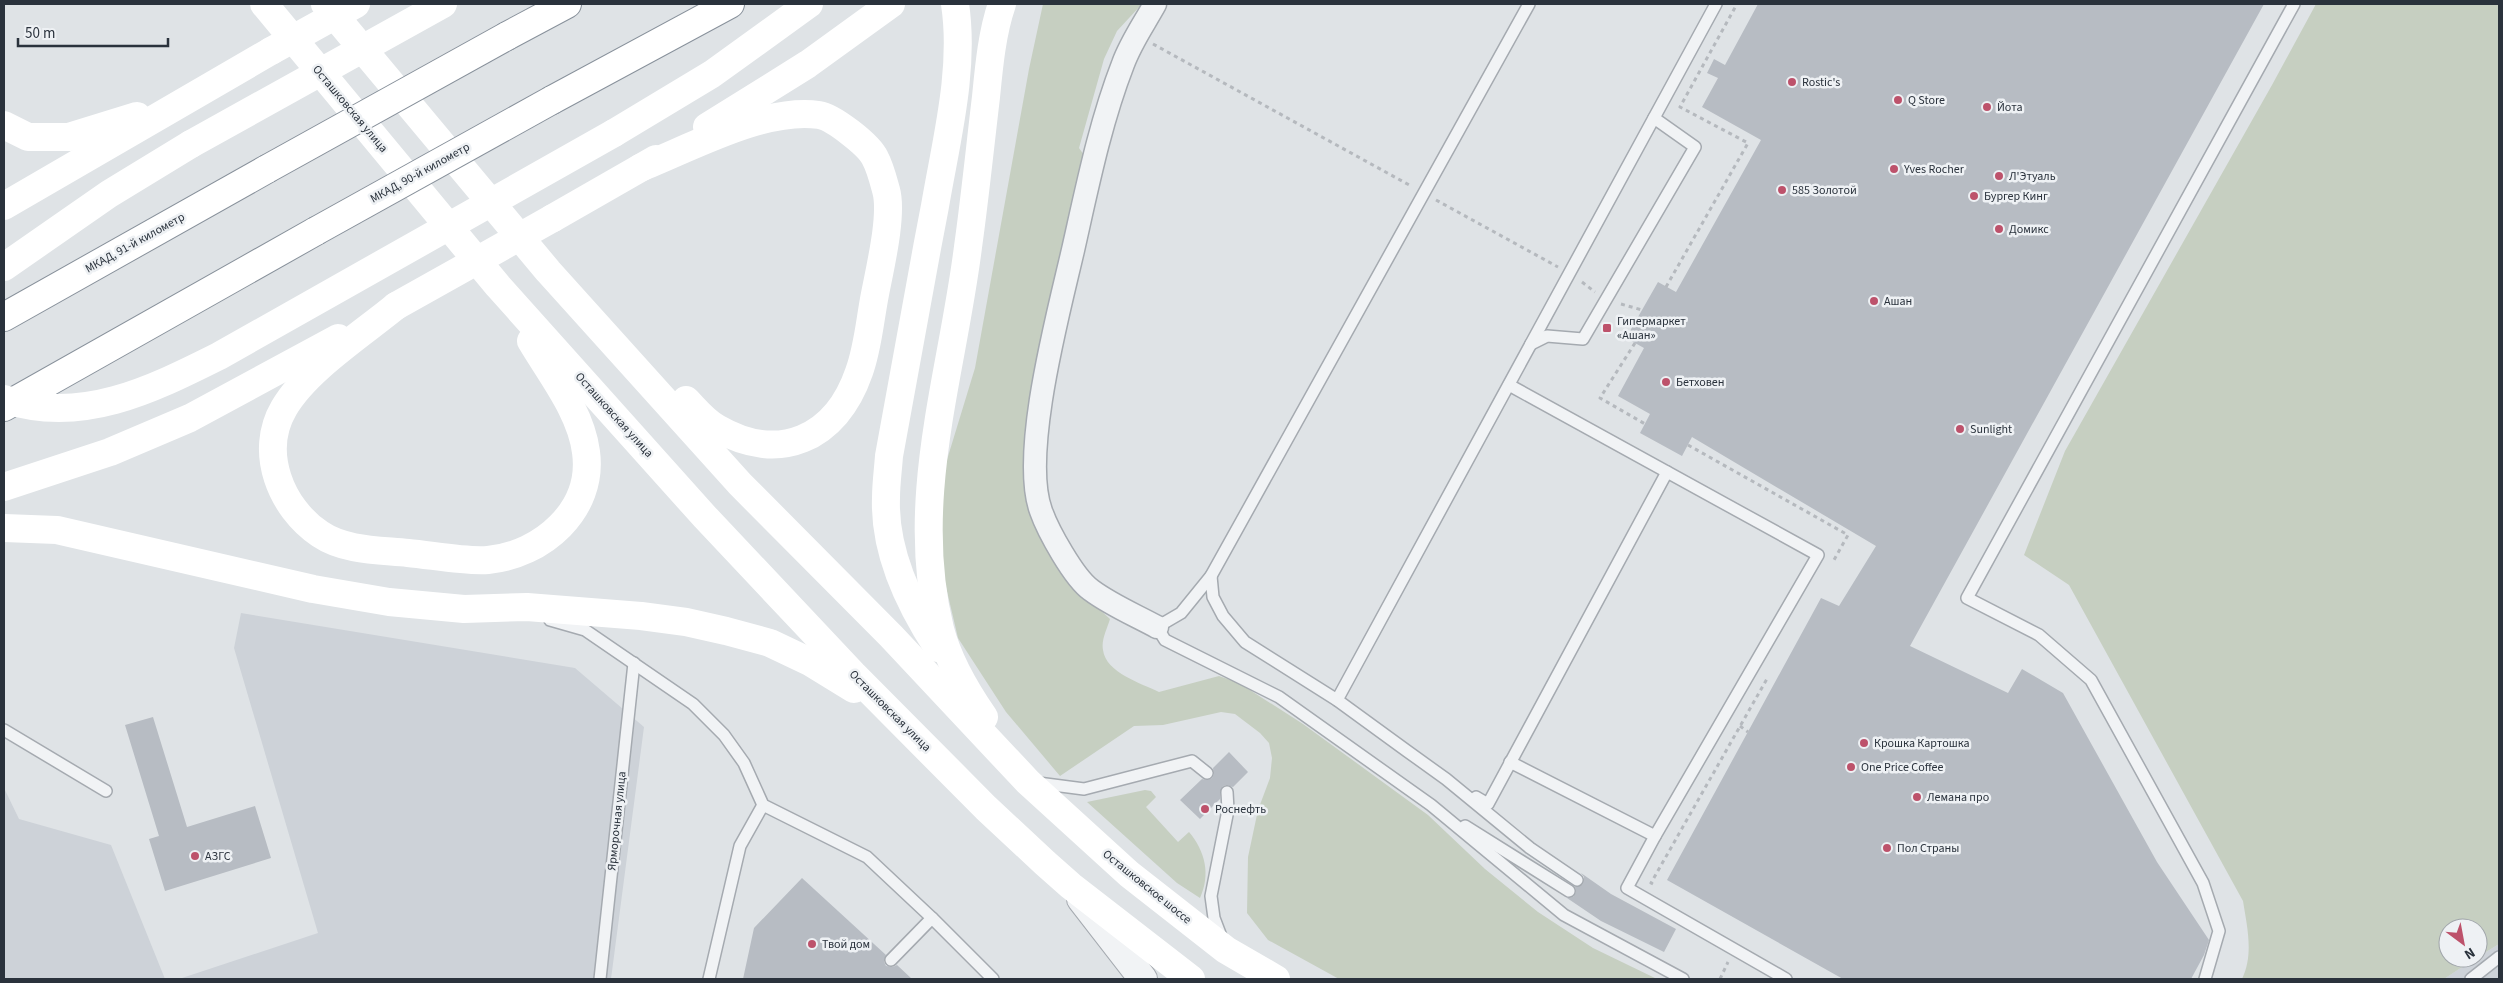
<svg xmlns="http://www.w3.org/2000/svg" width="2503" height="983" viewBox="0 0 2503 983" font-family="'Source Sans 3',sans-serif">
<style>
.built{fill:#cdd2d8}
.green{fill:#c6cfc1}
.building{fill:#b7bcc3}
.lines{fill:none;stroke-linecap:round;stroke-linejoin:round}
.service-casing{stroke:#a5aab0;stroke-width:14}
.minor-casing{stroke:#a5aab0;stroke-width:25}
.tertiary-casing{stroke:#a5aab0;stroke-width:30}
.trunk-casing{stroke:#88919b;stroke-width:30}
.path{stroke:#b5b9be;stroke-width:3;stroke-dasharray:4 4;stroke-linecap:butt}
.service{stroke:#f1f3f5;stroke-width:11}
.minor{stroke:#f1f3f5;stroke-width:22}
.tertiary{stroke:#f1f3f5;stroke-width:28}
.secondary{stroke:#fff;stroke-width:28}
.trunk{stroke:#fff;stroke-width:28}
.trunk-bridge-casing{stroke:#88919b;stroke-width:30;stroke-linecap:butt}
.secondary-bridge{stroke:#fff;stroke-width:28}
.trunk-bridge{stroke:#fff;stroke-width:28}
.poi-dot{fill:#bd526b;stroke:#eef1f4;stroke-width:2}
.labels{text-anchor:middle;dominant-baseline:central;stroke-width:5;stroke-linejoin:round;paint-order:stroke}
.poi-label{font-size:12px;fill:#2a323c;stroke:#eef1f4;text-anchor:start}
.street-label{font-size:12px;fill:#2a323c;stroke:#eef1f4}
</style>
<rect width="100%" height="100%" fill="#dfe3e6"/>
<g class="built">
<path d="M241,613L575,668L644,727L611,979H179L318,933L234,648Z"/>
<path d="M4,788L19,819L111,845L165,979H4Z"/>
<path d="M2499,944V979H2444L2470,962Z"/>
</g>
<g class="green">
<path d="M1043,4H1142L1117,31L1104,59L1079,148L1084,155L1029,485L1086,597L1110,619C1107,629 1101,640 1103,650C1106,673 1141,683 1159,692L1219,676L1239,683L1303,724L1428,815L1485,869L1538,912L1593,948L1657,979H1339L1268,940L1247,913L1248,857L1258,810L1270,778L1272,758L1269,743L1260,733L1235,714L1221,712L1163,725L1134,726L1060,776L1006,712L958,638L942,570L939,520L946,463L975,368L1029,69Z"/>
<path d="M2316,4H2499V944L2478,957V928H2448V958H2476L2444,979H2242C2254,955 2247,926 2243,901L2069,585L2024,555L2065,451L2272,85Z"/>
<path d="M1145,790L1151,791L1156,797L1146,807L1178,842L1189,832C1205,851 1211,874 1200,898L1177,883L1087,802Z"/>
</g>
<g class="building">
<path d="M1758,4H2264L1910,646L2008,693L2022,669L2063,693L2157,862L2209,940L2204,955L2191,979H1843L1667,880L1821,598L1839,606L1876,546L1692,437L1682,456L1640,433L1650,414L1618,396L1644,348L1626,338L1658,282L1676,292L1761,140L1702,107L1718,78L1707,73L1714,59L1725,65Z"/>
<path d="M153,717L187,827L255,806L271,858L165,891L149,839L159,836L125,725Z"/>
<path d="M1229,752L1248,772L1233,787L1227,785L1223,786L1220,792V799L1200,819L1180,800L1202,779L1206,780L1212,778L1214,774L1213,768Z"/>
<path d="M1581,873L1611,894L1676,929L1664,952L1601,921L1567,898L1573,897L1576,892L1575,887L1583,884L1584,877Z"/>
<path d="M802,878L886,955L884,962L886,966L893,967L897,965L912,979H743L754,928Z"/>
</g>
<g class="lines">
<g class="service-casing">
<g id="service">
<path d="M1529,4L1211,576L1181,613L1157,627L1165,640L1279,697L1431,805L1564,915L1683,979"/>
<path d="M1531,344L1547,336L1583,339L1695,147L1654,118"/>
<path d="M1509,385L1818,555L1655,836L1510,762"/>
<path d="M1211,576L1213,597L1223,616L1245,642L1337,700L1407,751L1446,779L1530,848L1577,880"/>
<path d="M550,620L585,630L693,704L724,735L744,763L763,805L867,857L932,918"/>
<path d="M1337,700L1716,4"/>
<path d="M4,730L106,791"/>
<path d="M1038,783L1084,789L1192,761L1207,773"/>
<path d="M1476,797L1488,804L1667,472"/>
<path d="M1465,826L1569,891"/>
<path d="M1655,836L1627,888L1786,979"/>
<path d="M1222,939L1214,918L1211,896L1228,810L1227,792"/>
<path d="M891,960L932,918L993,979"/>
<path d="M600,979L634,663"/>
<path d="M709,979L740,846L763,805"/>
<path d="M2205,979L2219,931L2203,883L2091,680L2039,635L1967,598L2294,4"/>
<path d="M2471,979L2499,957"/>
</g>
</g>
<g class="minor-casing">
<path id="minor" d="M1155,4C1144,24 1131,42 1123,64C1100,123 1087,188 1073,250C1059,311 1020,454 1041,511C1048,531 1074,578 1091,590C1111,605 1135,615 1157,627"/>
</g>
<g class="tertiary-casing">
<path id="tertiary" d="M1081,899L1143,979"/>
</g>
<g class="trunk-casing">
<g id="trunk">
<path d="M507,36L567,4"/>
<path d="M552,100L730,4"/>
<path d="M4,317L267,169"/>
<path d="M4,407L316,231"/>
</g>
</g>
<g class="path">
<path d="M1153,44L1411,186"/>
<path d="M1436,200L1558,267"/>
<path d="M1582,282L1595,292"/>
<path d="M1666,287L1748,143L1680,107L1737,4"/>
<path d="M1621,304L1642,310"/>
<path d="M1635,343L1600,398L1645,424"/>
<path d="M1688,445L1848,535L1834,560"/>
<path d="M1740,726L1748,732"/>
<path d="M1653,884L1651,883L1768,677"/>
<path d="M1720,979L1728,962"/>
</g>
<use href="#service" class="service"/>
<use href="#minor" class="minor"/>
<use href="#tertiary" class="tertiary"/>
<g class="secondary">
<path d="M264,4L498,286L705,517L853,674L986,808L1045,863L1071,886L1191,979"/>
<path d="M325,4L548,271L740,484L891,636L1028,782L1129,874L1226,950L1276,979"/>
<path d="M4,125L28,137H69L137,116"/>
<path d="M707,127L808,64L891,4"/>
<path d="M614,133L712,74L809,4"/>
<path d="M640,168C691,148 764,107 819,115C833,117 869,145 875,158C880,167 883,179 886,190C893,214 880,268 875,294C870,319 868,348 859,372C836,439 779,464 717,428C705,422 695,409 686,400"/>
<path d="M4,206L271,51"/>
<path d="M553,218L656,159"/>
<path d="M4,267L109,194L191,144"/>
<path d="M396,306C362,334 306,370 284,408C258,452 281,508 320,534C345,551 380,550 408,553C431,555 466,562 488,560C542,555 594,510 586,452C581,412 551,375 531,341"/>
<path d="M4,487L110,452L190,418L338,338"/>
<path d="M4,528L57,530L313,589L389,602L464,609L527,607L641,616L686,622L726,631L770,643L810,662L854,689"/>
<path d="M938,648C909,604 884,551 886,498C886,484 888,470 889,456C904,372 919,289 935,206C946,141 965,70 955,4"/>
<path d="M984,717C966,691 948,660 940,629C908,500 952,375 968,247C975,197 980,147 986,97C989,66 992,33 1002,4"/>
</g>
<use href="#trunk" class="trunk"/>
<g class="trunk-bridge-casing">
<g id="trunk-bridge">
<path d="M267,169L507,36"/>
<path d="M316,231L552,100"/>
</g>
</g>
<g class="secondary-bridge">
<path d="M271,51L356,4"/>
<path d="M191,144L443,4"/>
<path d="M396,306L553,218"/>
<path d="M4,399C81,425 151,390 219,356L614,133"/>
</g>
<use href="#trunk-bridge" class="trunk-bridge"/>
</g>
<g class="poi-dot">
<circle cx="1792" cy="82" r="5"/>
<circle cx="1898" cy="100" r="5"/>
<circle cx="1987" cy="107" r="5"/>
<circle cx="1894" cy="169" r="5"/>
<circle cx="1999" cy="176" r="5"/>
<circle cx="1782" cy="190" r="5"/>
<circle cx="1974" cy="196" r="5"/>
<circle cx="1999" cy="229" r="5"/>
<circle cx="1874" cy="301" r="5"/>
<rect x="1602" y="323" width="10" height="10" rx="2.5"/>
<circle cx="1666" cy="382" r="5"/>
<circle cx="1960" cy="429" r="5"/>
<circle cx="1864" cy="743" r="5"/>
<circle cx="1851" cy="767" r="5"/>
<circle cx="1917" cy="797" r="5"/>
<circle cx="1205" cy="809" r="5"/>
<circle cx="1887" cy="848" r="5"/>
<circle cx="195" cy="856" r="5"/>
<circle cx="812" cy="944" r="5"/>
</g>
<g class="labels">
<g class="poi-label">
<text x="1802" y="82">Rostic's</text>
<text x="1908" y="100">Q Store</text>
<text x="1997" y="107">Йота</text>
<text x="1904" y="169">Yves Rocher</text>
<text x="2009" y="176">Л'Этуаль</text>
<text x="1792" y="190">585 Золотой</text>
<text x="1984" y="196">Бургер Кинг</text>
<text x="2009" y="229">Домикс</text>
<text x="1884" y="301">Ашан</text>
<text x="1617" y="321">Гипермаркет<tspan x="1617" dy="14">«Ашан»</tspan></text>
<text x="1676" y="382">Бетховен</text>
<text x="1970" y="429">Sunlight</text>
<text x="1874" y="743">Крошка Картошка</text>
<text x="1861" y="767">One Price Coffee</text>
<text x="1927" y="797">Лемана про</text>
<text x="1215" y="809">Роснефть</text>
<text x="1897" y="848">Пол Страны</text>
<text x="205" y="856">АЗГС</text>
<text x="822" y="944">Твой дом</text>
</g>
<g class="street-label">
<text transform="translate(350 109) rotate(50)">Осташковская улица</text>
<text transform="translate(420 173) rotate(-29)">МКАД, 90-й километр</text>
<text transform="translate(135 243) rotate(-29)">МКАД, 91-й километр</text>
<text transform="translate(614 415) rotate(48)">Осташковская улица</text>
<text transform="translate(890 711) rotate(45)">Осташковская улица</text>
<text transform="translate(617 821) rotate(-84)">Ярморочная улица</text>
<text transform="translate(1147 887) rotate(39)">Осташковское шоссе</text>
</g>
</g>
<rect width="2503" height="983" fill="none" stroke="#2a323c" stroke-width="10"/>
<g transform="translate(2463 943) rotate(148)"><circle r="24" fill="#eef1f4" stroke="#a0a5aa"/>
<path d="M0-4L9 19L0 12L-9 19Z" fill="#bd526b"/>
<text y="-8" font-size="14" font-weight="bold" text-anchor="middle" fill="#2a323c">N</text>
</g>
<path d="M18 38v8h150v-8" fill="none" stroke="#2a323c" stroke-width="2.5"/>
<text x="25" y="38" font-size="15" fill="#2a323c" stroke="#eef1f4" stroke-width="4" paint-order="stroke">50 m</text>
</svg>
